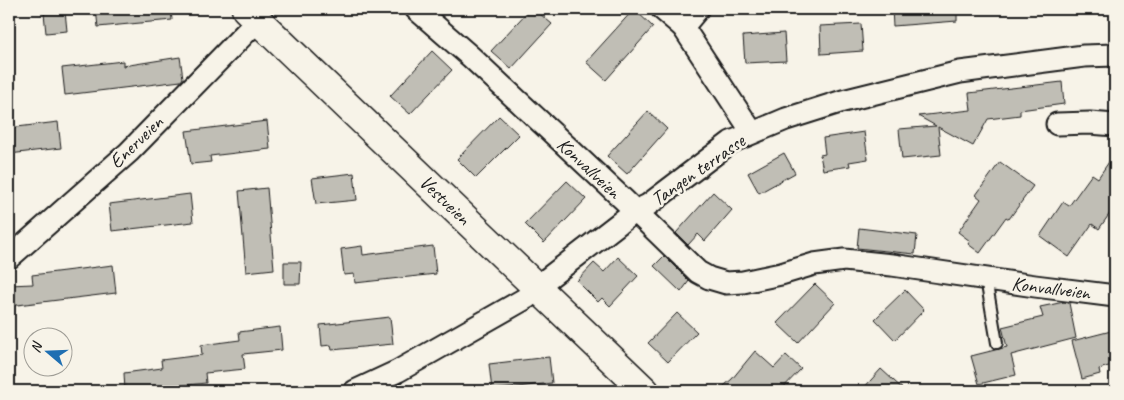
<svg xmlns="http://www.w3.org/2000/svg" width="1124" height="400" viewBox="0 0 1124 400" font-family="Caveat,sans-serif">
<style>
.building{fill:#c0beb5;stroke:#1c1c1c}
.lines{fill:none;stroke-linecap:round;stroke-linejoin:round}
.lane-casing{stroke:#1c1c1c;stroke-width:14}
.street-casing{stroke:#1c1c1c;stroke-width:25}
.primary-casing{stroke:#1c1c1c;stroke-width:31}
.lane{stroke:#f7f3e8;stroke-width:10}
.street{stroke:#f7f3e8;stroke-width:21}
.primary{stroke:#f7f3e8;stroke-width:28}
.labels{text-anchor:middle;dominant-baseline:central;stroke-width:5;stroke-linejoin:round;paint-order:stroke}
.street-label{font-size:20px;fill:#1c1c1c;stroke:#f7f3e8}
</style>
<rect width="100%" height="100%" fill="#f7f3e8"/>
<filter id="ink" filterUnits="userSpaceOnUse"><feTurbulence type="fractalNoise" baseFrequency=".02" numOctaves="2"/><feDisplacementMap in="SourceGraphic" scale="10" xChannelSelector="R" yChannelSelector="G"/><feConvolveMatrix kernelMatrix="1 2 1 2 8 2 1 2 1" color-interpolation-filters="sRGB"/></filter>
<g filter="url(#ink)">
<g class="building">
<path d="M96,9H171L172,20L98,27Z"/>
<path d="M530,9H534L552,24L511,69L491,51Z"/>
<path d="M634,9L653,27L606,80L586,62Z"/>
<path d="M892,9H957V21L893,26Z"/>
<path d="M65,11L67,31L46,33L44,13Z"/>
<path d="M861,24L863,51L821,54L820,26Z"/>
<path d="M784,33L786,61L745,63L743,36Z"/>
<path d="M432,51L452,70L410,114L390,96Z"/>
<path d="M180,57L183,78L181,81L65,95L62,68L123,61V66Z"/>
<path d="M1062,82L1064,104L1020,110V115L988,119L973,146L938,127L941,155L902,159L899,129L936,126L918,116L971,110L969,93Z"/>
<path d="M648,111L667,129L627,174L607,156Z"/>
<path d="M499,116L519,135L476,178L457,159Z"/>
<path d="M267,121L270,149L210,156L211,162L191,164L186,131Z"/>
<path d="M58,122L61,148L9,154V128Z"/>
<path d="M864,132L868,159L849,162L850,166L823,170L820,155L825,154L823,138Z"/>
<path d="M784,153L795,173L759,193L748,173Z"/>
<path d="M1115,153V206L1099,229L1092,224L1069,257L1040,236L1063,202L1069,206L1092,174L1098,178Z"/>
<path d="M1000,162L1033,186L1009,219L1006,217L980,253L968,244L970,241L958,232L981,199L976,195Z"/>
<path d="M354,173L357,200L316,204L312,178Z"/>
<path d="M567,181L586,199L544,243L525,224Z"/>
<path d="M267,188L274,269L246,272L239,191Z"/>
<path d="M713,192L732,210L705,241L698,234L688,245L676,233Z"/>
<path d="M190,194L193,222L112,231L109,204Z"/>
<path d="M859,228L917,235L915,254L857,248Z"/>
<path d="M362,246L363,255L433,246L436,274L355,283L354,274L344,275L341,249Z"/>
<path d="M664,256L689,281L681,292L654,266Z"/>
<path d="M618,257L638,276L610,306L602,298L598,302L577,281L594,263L604,272Z"/>
<path d="M284,262H301L300,284H284Z"/>
<path d="M113,265L116,293L9,306V285L33,284L32,275Z"/>
<path d="M815,284L835,303L798,343L777,323Z"/>
<path d="M905,290L924,310L895,340L875,319Z"/>
<path d="M1064,302L1069,303L1076,338L1011,355L1016,375L979,384L971,356L1007,347L1002,327L1043,317L1040,307Z"/>
<path d="M677,313L697,332L668,362L648,343Z"/>
<path d="M390,317L393,344L332,350L331,345L322,346L320,325Z"/>
<path d="M280,327L282,350L243,354L245,369L205,373L206,383L167,387V391H125L124,373L162,368L161,360L202,355L201,345L240,340L239,332Z"/>
<path d="M1115,330V364L1099,369L1100,374L1082,379L1072,341Z"/>
<path d="M755,351L774,368L786,355L801,369L780,391H718L732,379Z"/>
<path d="M549,357L552,383L492,390L489,364Z"/>
<path d="M881,369L905,391H861Z"/>
</g>
<g class="lines">
<g class="lane-casing">
<path id="lane" d="M986,279L997,343"/>
</g>
<g class="street-casing">
<g id="street">
<path d="M416,9L471,57L624,200L698,272L709,278L726,283L743,282L781,274L814,264L844,260L892,265L1035,286L1115,296"/>
<path d="M662,9L683,27L752,132"/>
<path d="M683,27L698,9"/>
<path d="M1057,124L1090,123L1115,125"/>
<path d="M9,258L129,152L258,20"/>
<path d="M355,391L398,371L528,297L547,279L635,211L648,205L731,142L786,119L843,101L960,72L1084,56L1115,55"/>
</g>
</g>
<g class="primary-casing">
<path id="primary" d="M246,9L645,391"/>
</g>
<use href="#lane" class="lane"/>
<use href="#street" class="street"/>
<use href="#primary" class="primary"/>
</g>
</g>
<g class="labels">
<g class="street-label">
<text transform="translate(136 142) rotate(-44)">Enerveien</text>
<text transform="translate(589 168) rotate(43)">Konvallveien</text>
<text transform="translate(698 170) rotate(-35)">Tangen terrasse</text>
<text transform="translate(445 200) rotate(44)">Vestveien</text>
<text transform="translate(1051 288) rotate(7)">Konvallveien</text>
</g>
</g>
<rect width="1124" height="400" fill="none" stroke="#f7f3e8" stroke-width="30"/>
<rect x="15" y="15" width="1094" height="370" fill="none" stroke="#1c1c1c" stroke-width="2" filter="url(#ink)"/>
<g transform="translate(48 352) rotate(289)"><circle r="24" fill="#f7f3e8" stroke="#9f9d96"/>
<path d="M0-4L9 19L0 12L-9 19Z" fill="#1f6fb2"/>
<text y="-8" font-size="14" font-weight="bold" text-anchor="middle" fill="#1c1c1c">N</text>
</g>
</svg>
